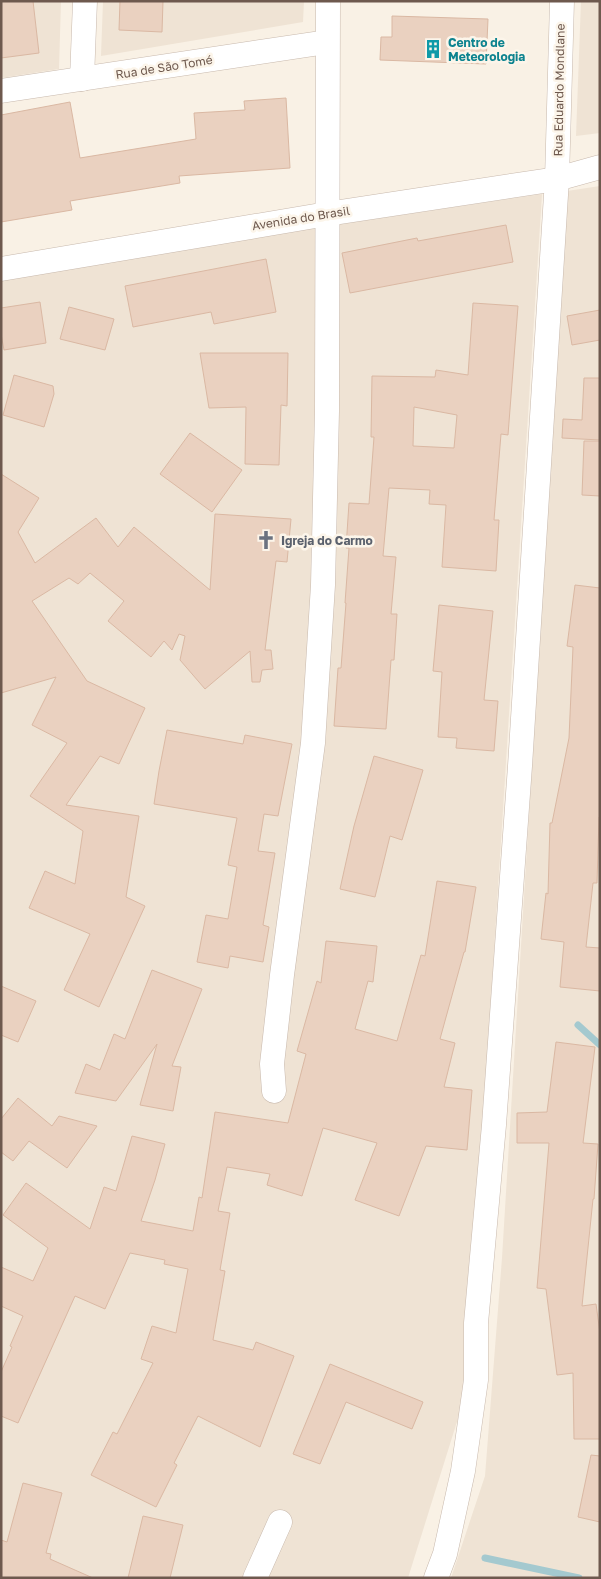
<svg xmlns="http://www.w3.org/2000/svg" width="601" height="1579" viewBox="0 0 601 1579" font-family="'Golos Text',sans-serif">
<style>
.residential{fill:#efe3d4}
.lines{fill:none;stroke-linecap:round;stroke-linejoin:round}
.stream{stroke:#a4c9cf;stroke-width:7}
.building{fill:#ead1c0;stroke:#dab8a3;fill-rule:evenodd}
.minor-casing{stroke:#c8b9ad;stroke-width:25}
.minor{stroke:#fff;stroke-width:24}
.labels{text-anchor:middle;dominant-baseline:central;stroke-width:5;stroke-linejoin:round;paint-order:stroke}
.culture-label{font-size:12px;font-weight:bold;fill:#0d838f;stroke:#fcf5ea;text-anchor:start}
.street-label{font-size:12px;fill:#6e594e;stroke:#fcf5ea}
.worship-label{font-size:12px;font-weight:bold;fill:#5b616d;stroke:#fcf5ea;text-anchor:start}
</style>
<rect width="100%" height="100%" fill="#f9f1e5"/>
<g class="residential">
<path d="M1,1H61L59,69L1,78Z"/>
<path d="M103,1H304L303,22L101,56Z"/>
<path d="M581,1H600V133L576,136Z"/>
<path d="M600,186V1578H451L485,1476L502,1258L567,191Z"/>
<path d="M542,194L466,1393L408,1578H1V275Z"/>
</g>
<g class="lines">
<g class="stream">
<path d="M578,1025L600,1045"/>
<path d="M485,1558L579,1578"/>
</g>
</g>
<g class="building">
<path d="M1,1H33L39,53L1,58Z"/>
<path d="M120,1H163L162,32L119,30Z"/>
<path d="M392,16L488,19L486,64L380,60L381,37H392Z"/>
<path d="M286,98L290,168L179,176L180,183L70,201L72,210L1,222V115L70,102L80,158L196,139L194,113L245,110L244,101Z"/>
<path d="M506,225L513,262L350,293L342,253L417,238L418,241Z"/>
<path d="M266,259L276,312L214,324L211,312L133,327L125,286Z"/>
<path d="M40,302L46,343L4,350L1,334V308Z"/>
<path d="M473,303L518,306L508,435L501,434L494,520H499L496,571L442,567L446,505L429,504L430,490L389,488L383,556L396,557L391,614H397L394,660H391L386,729L334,726L338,668H341L346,603H345L349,548H346L349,503L369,504L374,437H371L372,376L435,377L436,370L468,375ZM414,407L457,415L454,448L413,446Z"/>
<path d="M69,307L114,319L105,350L60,339Z"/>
<path d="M600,310V340L572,345L567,316Z"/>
<path d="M200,353H288L287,406L281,405L279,465L245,464L246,407L209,408Z"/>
<path d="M14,375L53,386L54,394L44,427L3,415Z"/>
<path d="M584,378H600V440L562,438L563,419L582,420Z"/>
<path d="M190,433L242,470L212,512L160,474Z"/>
<path d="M584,441H600V496L582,495Z"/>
<path d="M1,474L39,498L18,532L35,563L96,518L118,547L134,527L210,590L215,514L291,519L287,562L276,561L265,650H271L273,669L262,670L260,682H252L250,651L205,689L180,660L185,636L179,634L172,650L164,641L151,657L108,621L124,601L90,573L78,584L69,578L32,601L87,681L145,708L119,764L100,756L66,805L139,816L126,897L145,906L99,1007L64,990L90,934L29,908L45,871L75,884L83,831L30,796L67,743L32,725L56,677L1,693Z"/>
<path d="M575,585L600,588V817H599L597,883H593L586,947L600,948V991L560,987L564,942L541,939L546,893L548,894L550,823H552L569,738L573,647L567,646Z"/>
<path d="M439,605L493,611L484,700L498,701L494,751L456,748L457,738L438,737L442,672L433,671Z"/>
<path d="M167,730L243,744L245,735L292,744L278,816L264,814L258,851L275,853L263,925L269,927L263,962L230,956L228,968L197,962L206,915L228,919L237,867L228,865L237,818L154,804L159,771Z"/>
<path d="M374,756L423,770L402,840L390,836L375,897L340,889L354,826Z"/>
<path d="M437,881L476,887L465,952H464L440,1039L455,1043L444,1087L472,1090L467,1150L426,1146L399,1216L355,1200L377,1143L323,1128L302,1196L267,1185L270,1174L227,1167L218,1211L230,1213L220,1270L225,1271L213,1340L253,1350L256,1342L294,1356L260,1447L198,1416L174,1463L177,1465L156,1507L91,1475L113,1432L117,1434L153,1363L141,1359L152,1326L176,1333L188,1269L164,1264L165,1260L130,1253L105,1309L75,1296L18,1423L1,1416V1372L12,1347L10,1346L23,1316L1,1306V1267L33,1281L48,1248L3,1215L26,1183L90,1229L104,1187L116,1191L132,1136L165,1144L155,1180L141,1221L193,1231L199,1197L202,1198L215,1112L288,1123L306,1054L297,1051L317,981L321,983L326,941L377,946L373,982L368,981L355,1029L397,1041L421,955L425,956Z"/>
<path d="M152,970L202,989L172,1066L181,1067L173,1111L140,1105L157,1044L116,1101L75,1093L86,1064L100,1070L114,1034L125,1039Z"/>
<path d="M1,986L36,1001L18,1042L1,1035Z"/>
<path d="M556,1042L595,1047L583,1143L598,1144L594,1199H593L582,1306L596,1304L600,1333V1439H574L573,1373L557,1375L546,1289L537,1288L549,1143H517V1113L547,1112Z"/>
<path d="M18,1098L52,1126L59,1116L97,1126L67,1168L29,1141L13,1161L1,1152V1119Z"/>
<path d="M330,1364L423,1402L412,1429L346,1402L320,1464L293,1454Z"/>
<path d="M591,1455L600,1456V1522L578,1517Z"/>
<path d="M23,1483L62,1493L46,1553L51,1554L50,1559L93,1578H1V1540L7,1542Z"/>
<path d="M143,1516L183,1525L170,1578H128Z"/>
</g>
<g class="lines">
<g class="minor-casing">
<g id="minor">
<path d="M82,79L85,1"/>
<path d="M1,91L327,42"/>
<path d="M1,269L327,214L557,179L600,167"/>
<path d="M274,1091L272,1064L282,975L313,743L323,585L327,411L328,1"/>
<path d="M255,1578L280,1522"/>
<path d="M436,1578L445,1554L463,1471L476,1380V1323L494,1125L520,766L557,179L562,1"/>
</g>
</g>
<use href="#minor" class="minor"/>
</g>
<defs>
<g id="building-bare" transform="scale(1.5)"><path d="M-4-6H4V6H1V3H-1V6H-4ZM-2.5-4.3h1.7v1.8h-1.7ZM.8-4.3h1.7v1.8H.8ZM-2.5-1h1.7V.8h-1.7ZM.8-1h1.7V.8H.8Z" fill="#0f9aa8" stroke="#fcf5ea" stroke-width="2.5" paint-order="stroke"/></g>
<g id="church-bare" transform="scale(1.5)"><path d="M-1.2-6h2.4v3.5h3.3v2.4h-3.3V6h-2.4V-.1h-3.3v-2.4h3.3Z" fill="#6b7280" stroke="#fcf5ea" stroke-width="2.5" paint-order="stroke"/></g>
</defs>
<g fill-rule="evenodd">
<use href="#building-bare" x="433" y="49"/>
<use href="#church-bare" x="266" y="540"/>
</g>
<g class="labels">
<g class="culture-label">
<text x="448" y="42">Centro de<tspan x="448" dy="14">Meteorologia</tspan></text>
</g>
<g class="street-label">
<text transform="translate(164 67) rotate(-9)">Rua de São Tomé</text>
<text transform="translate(559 90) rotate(-89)">Rua Eduardo Mondlane</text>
<text transform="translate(301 218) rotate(-9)">Avenida do Brasil</text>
</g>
<g class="worship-label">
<text x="281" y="540">Igreja do Carmo</text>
</g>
</g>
<rect width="601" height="1579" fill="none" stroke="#6e594e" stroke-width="5"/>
</svg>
